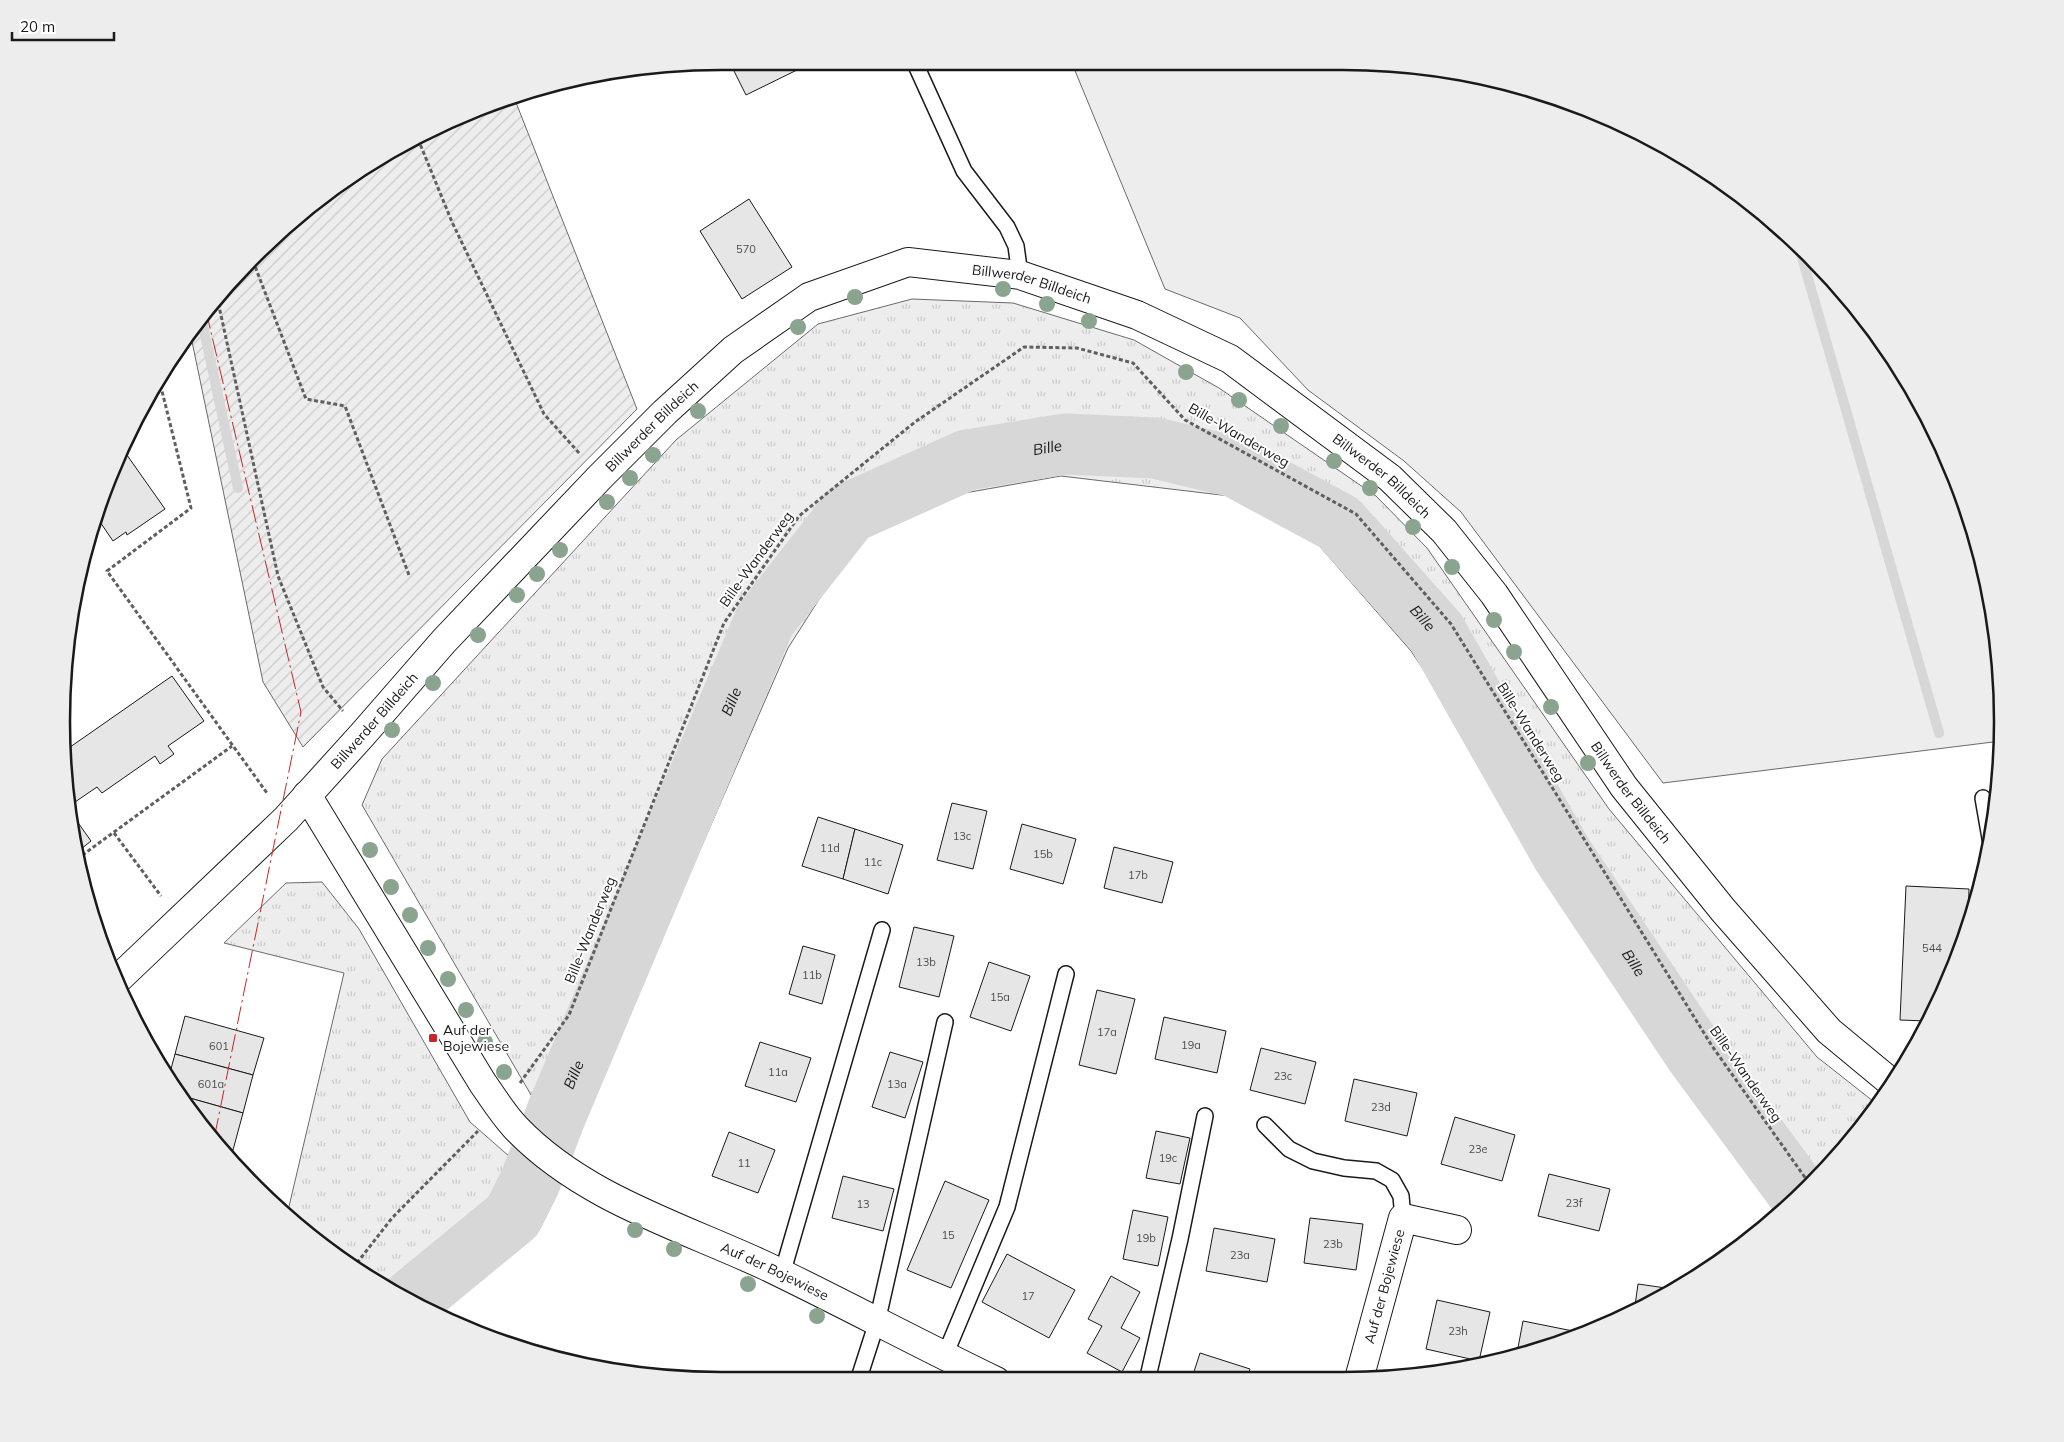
<svg xmlns="http://www.w3.org/2000/svg" width="2064" height="1442" viewBox="0 0 2064 1442" font-family="Mulish,sans-serif">
<style>
.built{fill:#ededed;stroke:#6a6a6a}
.park{fill:url(#park-tufts);stroke:#6a6a6a}
.garden{fill:url(#garden-furrows);stroke:#6a6a6a}
.lines{fill:none;stroke-linecap:round;stroke-linejoin:round}
.stream{stroke:#d7d7d7;stroke-width:10}
.river{stroke:#d7d7d7;stroke-width:61}
.building{fill:#e6e6e6;stroke:#1a1a1a}
.lane-casing{stroke:#1a1a1a;stroke-width:18}
.street-casing{stroke:#1a1a1a;stroke-width:30}
.secondary-casing{stroke:#1a1a1a;stroke-width:30}
.path{stroke:#5f5f5f;stroke-width:3;stroke-dasharray:4 2.5;stroke-linecap:butt}
.lane{stroke:#fff;stroke-width:15}
.street{stroke:#fff;stroke-width:28}
.secondary{stroke:#fff;stroke-width:28}
.power{stroke:#c62828;stroke-width:1;stroke-dasharray:18 4 2.5 4;stroke-linecap:butt}
.tree{fill:#8aa48f}
.poi-dot{fill:#c62828;stroke:#fff;stroke-width:2}
.labels{text-anchor:middle;dominant-baseline:central;stroke-width:4;stroke-linejoin:round;paint-order:stroke}
.number-label{font-size:11px;fill:#4d4d4d}
.street-label{font-size:14px;fill:#1a1a1a;stroke:#fff}
.poi-label{font-size:14px;fill:#1a1a1a;stroke:#fff;text-anchor:start}
.water-label{font-size:15px;font-style:italic;fill:#1a1a1a;stroke:#fff}
.rim{fill:none;stroke:#1a1a1a;stroke-width:2.5}
</style>
<defs>
<pattern id="park-tufts" width="24" height="20" patternUnits="userSpaceOnUse" patternTransform="scale(1.25)"><rect width="24" height="20" fill="#ededed"/><path d="M3 7l-1-3M5 7V3M7 7l1-3M15 17l-1-3M17 17v-4M19 17l1-3" fill="none" stroke="#cbcbcb"/></pattern>
<pattern id="garden-furrows" width="10" height="10" patternUnits="userSpaceOnUse" patternTransform="scale(1.25)"><rect width="10" height="10" fill="#ededed"/><path d="M-1 1l2-2M0 10L10 0M9 11l2-2" fill="none" stroke="#cbcbcb"/></pattern>
</defs>
<rect width="100%" height="100%" fill="#fff"/>
<path class="built" d="M1071,61H1343L1471,74L1555,96L1673,150L1810,255L1892,355L1953,469L1990,593L2003,721L2001,741L1663,783L1461,512L1404,461L1308,390L1240,318L1165,289Z"/>
<g class="park">
<path d="M912,299L1013,303L1134,340L1219,388L1376,496L1427,548L1609,809L1817,1057L1878,1105L1809,1188L1785,1209L1411,651L1315,541L1238,497L1061,476L959,494L857,540L788,648L574,1139L541,1112L362,805L382,759L676,440L818,324Z"/>
<path d="M322,882L359,929L470,1122L550,1192L512,1242L429,1310L354,1269L287,1215L344,973L224,943L286,883Z"/>
</g>
<path class="garden" d="M555,83L515,100L637,409L303,747L263,682L190,332L225,286L355,172L468,112Z"/>
<g class="lines">
<g class="stream">
<path d="M1799,247L1939,733"/>
<path d="M201,317L238,488"/>
</g>
<path class="river" id="s1" d="M411,1300L513,1216L530,1182L557,1112L765,620L849,513L967,460L1065,444L1155,448L1235,467L1339,523L1436,632L1562,854L1696,1055L1800,1196"/>
</g>
<g class="building">
<path d="M729,61H795L799,69L746,95Z"/>
<path d="M749,199L792,267L742,299L700,231Z"/>
<path d="M122,448L165,509L127,535L126,532L113,541L98,519L112,468Z"/>
<path d="M172,676L204,721L168,746L174,754L160,764L155,756L102,793L97,787L75,802L73,799L68,803L63,764V752Z"/>
<path d="M952,803L987,811L973,869L937,860Z"/>
<path d="M69,810L91,841L75,854L74,849Z"/>
<path d="M818,817L855,829L843,879L802,866Z"/>
<path d="M1022,824L1076,839L1063,884L1010,869Z"/>
<path d="M855,829L903,845L888,894L843,879Z"/>
<path d="M1114,847L1173,862L1162,903L1104,888Z"/>
<path d="M1906,886L1969,889L1968,923L1952,974L1927,1021L1900,1020Z"/>
<path d="M914,927L954,936L939,997L899,987Z"/>
<path d="M803,946L835,955L822,1004L789,994Z"/>
<path d="M989,962L1030,976L1011,1031L970,1017Z"/>
<path d="M1097,990L1135,999L1116,1074L1079,1065Z"/>
<path d="M185,1016L264,1038L253,1075L175,1054Z"/>
<path d="M1164,1017L1226,1031L1217,1073L1155,1059Z"/>
<path d="M760,1042L811,1058L796,1102L745,1086Z"/>
<path d="M1261,1048L1316,1062L1305,1104L1250,1090Z"/>
<path d="M890,1052L923,1062L905,1118L872,1107Z"/>
<path d="M175,1054L253,1075L243,1113L179,1095L168,1080Z"/>
<path d="M1354,1079L1417,1093L1407,1136L1345,1121Z"/>
<path d="M179,1095L243,1113L233,1150L221,1146Z"/>
<path d="M1455,1117L1515,1135L1502,1181L1441,1164Z"/>
<path d="M1156,1131L1190,1138L1180,1184L1146,1178Z"/>
<path d="M729,1132L775,1150L758,1193L712,1176Z"/>
<path d="M221,1146L233,1150L231,1159Z"/>
<path d="M1549,1174L1610,1189L1599,1231L1538,1216Z"/>
<path d="M843,1176L894,1189L883,1231L832,1218Z"/>
<path d="M945,1181L989,1200L951,1288L907,1270Z"/>
<path d="M1133,1210L1168,1217L1158,1266L1123,1259Z"/>
<path d="M1310,1218L1363,1224L1356,1270L1304,1263Z"/>
<path d="M1214,1228L1275,1239L1267,1282L1206,1271Z"/>
<path d="M1007,1254L1075,1290L1049,1338L982,1302Z"/>
<path d="M1111,1276L1140,1292L1121,1328L1140,1338L1122,1372L1087,1353L1102,1326L1088,1319Z"/>
<path d="M1638,1284L1673,1289L1634,1313Z"/>
<path d="M1437,1300L1490,1312L1479,1361L1426,1349Z"/>
<path d="M1523,1321L1578,1332L1517,1353Z"/>
<path d="M1200,1353L1250,1369L1246,1381H1191Z"/>
</g>
<g class="lines">
<g class="lane-casing">
<g id="lane">
<path d="M914,61L964,171L1007,227L1016,246L1020,275"/>
<path d="M1983,798L1991,844"/>
<path d="M1265,1125L1289,1149L1313,1161L1344,1168L1376,1171L1392,1180L1401,1196L1403,1218"/>
<path d="M782,1274L882,930"/>
<path d="M945,1355L1007,1207L1066,974"/>
<path d="M858,1381L877,1322L945,1022"/>
<path d="M1147,1381L1180,1239L1205,1116"/>
</g>
</g>
<g class="street-casing">
<g id="street">
<path id="s2" d="M307,795L482,1082C493,1098 503,1114 516,1128C583,1198 680,1226 766,1266C843,1303 919,1344 996,1381"/>
<path id="s3" d="M1359,1379L1403,1218L1457,1230"/>
</g>
</g>
<g class="secondary-casing">
<g id="secondary">
<path id="s4" d="M118,979L286,819L363,734L444,641L600,477L665,412L733,350L809,297L908,262L1020,275L1137,315L1230,359L1390,478L1444,531L1494,594L1624,787L1723,910L1829,1031L1893,1084"/>
</g>
</g>
<g class="path">
<path d="M418,139L452,222L544,414L580,454"/>
<path d="M253,261L306,399L345,406L409,575"/>
<path d="M217,297L278,576L323,687L343,711"/>
<path d="M159,379L191,508L107,571L267,793"/>
<path d="M114,833L161,896"/>
<path d="M77,859L232,746"/>
<path d="M520,1083L569,1015L724,623L799,516L915,422L1024,347L1077,348L1133,363L1185,420L1356,514L1451,624L1712,1046L1811,1186"/>
<path d="M353,1268L392,1218L478,1131"/>
</g>
<use href="#lane" class="lane"/>
<use href="#street" class="street"/>
<use href="#secondary" class="secondary"/>
<path class="power" d="M206,311L301,712L214,1139"/>
</g>
<g class="tree">
<circle cx="1003" cy="289" r="8"/>
<circle cx="855" cy="297" r="8"/>
<circle cx="1047" cy="304" r="8"/>
<circle cx="1089" cy="321" r="8"/>
<circle cx="798" cy="327" r="8"/>
<circle cx="1186" cy="372" r="8"/>
<circle cx="1239" cy="400" r="8"/>
<circle cx="698" cy="411" r="8"/>
<circle cx="1281" cy="426" r="8"/>
<circle cx="653" cy="455" r="8"/>
<circle cx="1334" cy="461" r="8"/>
<circle cx="630" cy="478" r="8"/>
<circle cx="1370" cy="488" r="8"/>
<circle cx="607" cy="502" r="8"/>
<circle cx="1413" cy="527" r="8"/>
<circle cx="560" cy="550" r="8"/>
<circle cx="1452" cy="567" r="8"/>
<circle cx="537" cy="574" r="8"/>
<circle cx="517" cy="595" r="8"/>
<circle cx="1494" cy="620" r="8"/>
<circle cx="478" cy="635" r="8"/>
<circle cx="1514" cy="652" r="8"/>
<circle cx="433" cy="683" r="8"/>
<circle cx="1551" cy="707" r="8"/>
<circle cx="392" cy="730" r="8"/>
<circle cx="1588" cy="763" r="8"/>
<circle cx="370" cy="850" r="8"/>
<circle cx="391" cy="887" r="8"/>
<circle cx="410" cy="915" r="8"/>
<circle cx="428" cy="948" r="8"/>
<circle cx="448" cy="979" r="8"/>
<circle cx="466" cy="1010" r="8"/>
<circle cx="485" cy="1042" r="8"/>
<circle cx="504" cy="1072" r="8"/>
<circle cx="635" cy="1230" r="8"/>
<circle cx="674" cy="1249" r="8"/>
<circle cx="748" cy="1284" r="8"/>
<circle cx="817" cy="1316" r="8"/>
</g>
<rect class="poi-dot" x="428" y="1033" width="10" height="10" rx="2.5"/>
<g class="labels">
<g class="number-label">
<text x="746" y="249">570</text>
<text x="962" y="836">13c</text>
<text x="830" y="848">11d</text>
<text x="1043" y="854">15b</text>
<text x="873" y="862">11c</text>
<text x="1138" y="875">17b</text>
<text x="1932" y="948">544</text>
<text x="926" y="962">13b</text>
<text x="812" y="975">11b</text>
<text x="1000" y="997">15a</text>
<text x="1107" y="1032">17a</text>
<text x="1191" y="1045">19a</text>
<text x="219" y="1046">601</text>
<text x="778" y="1072">11a</text>
<text x="1283" y="1076">23c</text>
<text x="211" y="1084">601a</text>
<text x="897" y="1084">13a</text>
<text x="1381" y="1107">23d</text>
<text x="1478" y="1149">23e</text>
<text x="1168" y="1158">19c</text>
<text x="744" y="1163">11</text>
<text x="1574" y="1203">23f</text>
<text x="863" y="1204">13</text>
<text x="948" y="1235">15</text>
<text x="1146" y="1238">19b</text>
<text x="1333" y="1244">23b</text>
<text x="1240" y="1255">23a</text>
<text x="1028" y="1296">17</text>
<text x="1458" y="1331">23h</text>
</g>
<g class="street-label">
<text stroke="none"><textPath href="#s4" startOffset="1204">Billwerder Billdeich</textPath></text>
<text stroke="none"><textPath href="#s4" startOffset="769">Billwerder Billdeich</textPath></text>
<text transform="translate(1239 435) rotate(30)">Bille-Wanderweg</text>
<text stroke="none"><textPath href="#s4" startOffset="1609">Billwerder Billdeich</textPath></text>
<text transform="translate(756 559) rotate(-54)">Bille-Wanderweg</text>
<text stroke="none"><textPath href="#s4" startOffset="364">Billwerder Billdeich</textPath></text>
<text transform="translate(1531 732) rotate(58)">Bille-Wanderweg</text>
<text stroke="none"><textPath href="#s4" startOffset="2014">Billwerder Billdeich</textPath></text>
<text transform="translate(590 930) rotate(-68)">Bille-Wanderweg</text>
<text transform="translate(1746 1074) rotate(55)">Bille-Wanderweg</text>
<text stroke="none"><textPath href="#s2" startOffset="691">Auf der Bojewiese</textPath></text>
<text stroke="none"><textPath href="#s3" startOffset="96">Auf der Bojewiese</textPath></text>
</g>
<g class="poi-label">
<text x="443" y="1030">Auf der<tspan x="443" dy="16">Bojewiese</tspan></text>
</g>
<g class="water-label">
<text stroke="none"><textPath href="#s1" startOffset="1126">Bille</textPath></text>
<text stroke="none"><textPath href="#s1" startOffset="1561">Bille</textPath></text>
<text stroke="none"><textPath href="#s1" startOffset="691">Bille</textPath></text>
<text stroke="none"><textPath href="#s1" startOffset="1966">Bille</textPath></text>
<text stroke="none"><textPath href="#s1" startOffset="286">Bille</textPath></text>
</g>
</g>
<path d="M0 0H2064V1442H0ZM721 70H1343A651 651 0 0 1 1994 721V721A651 651 0 0 1 1343 1372H721A651 651 0 0 1 70 721V721A651 651 0 0 1 721 70Z" fill="#ededed" fill-rule="evenodd"/>
<path class="rim" d="M721 70H1343A651 651 0 0 1 1994 721V721A651 651 0 0 1 1343 1372H721A651 651 0 0 1 70 721V721A651 651 0 0 1 721 70Z"/>
<path d="M12 32v8h102v-8" fill="none" stroke="#1a1a1a" stroke-width="2.5"/>
<text x="20" y="32" font-size="15" fill="#1a1a1a" stroke="#ffffff" stroke-width="4" paint-order="stroke">20 m</text>
</svg>
